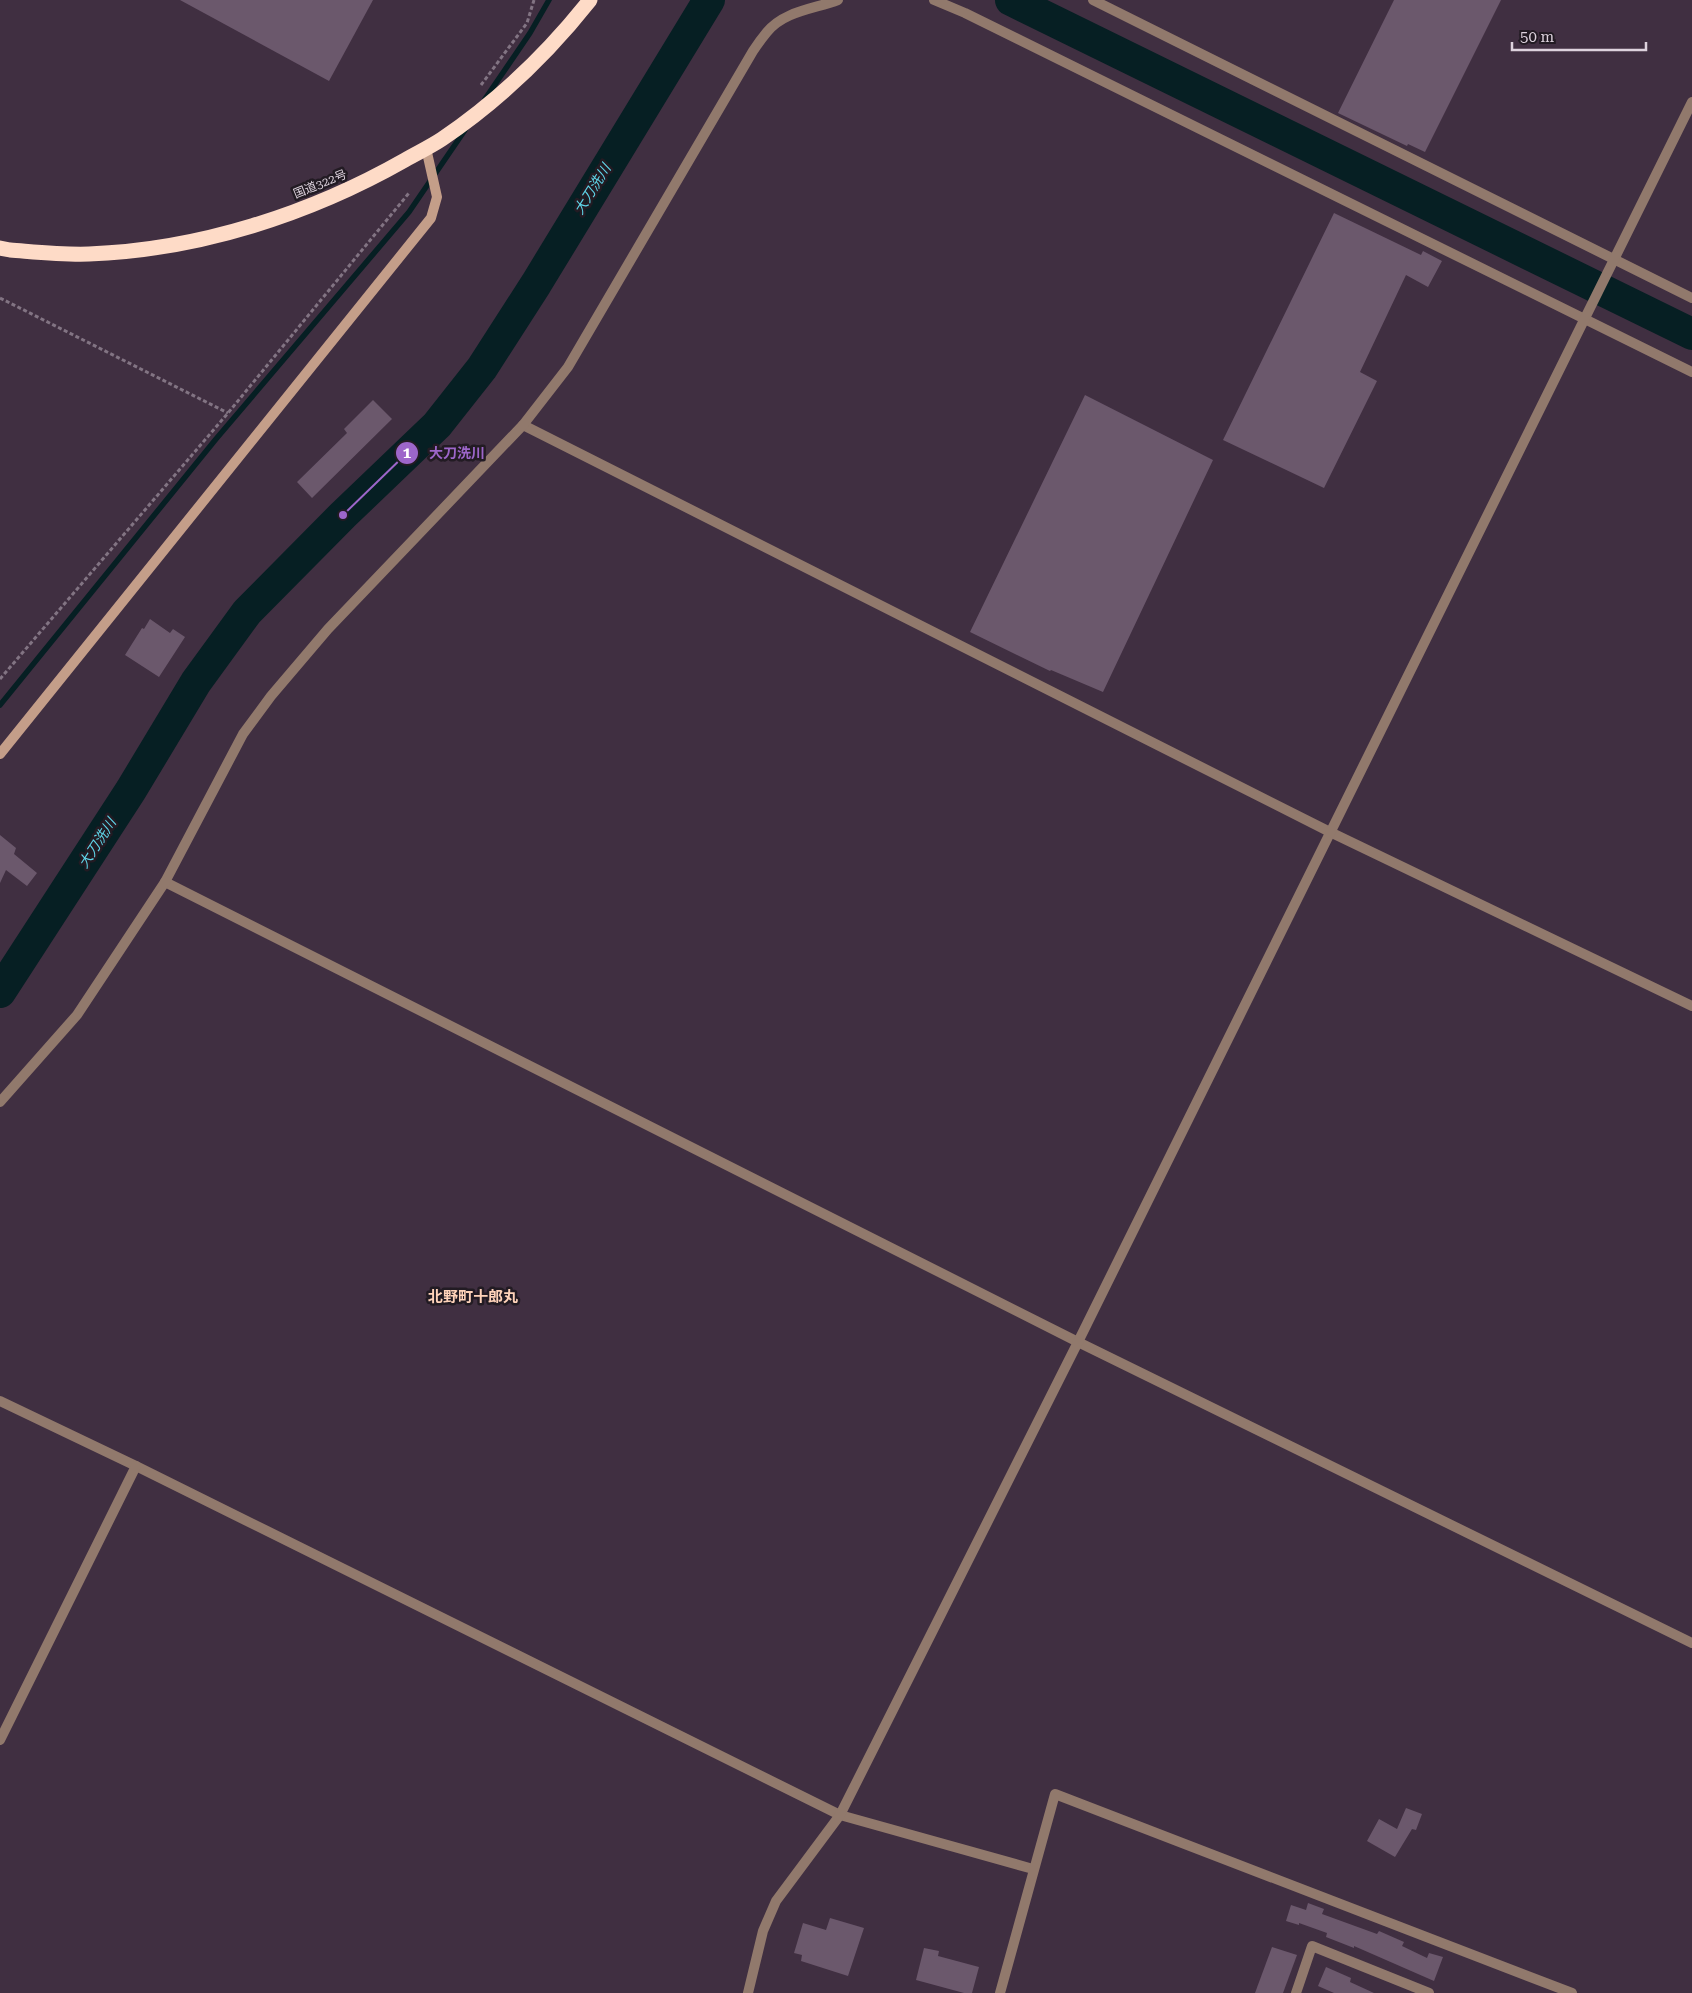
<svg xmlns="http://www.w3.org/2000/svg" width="1692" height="1993" viewBox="0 0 1692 1993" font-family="'Roboto Serif','Noto Sans JP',serif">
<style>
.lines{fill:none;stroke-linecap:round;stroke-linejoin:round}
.stream{stroke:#061f23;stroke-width:5.5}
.river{stroke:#061f23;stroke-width:32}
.building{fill:#6b586c}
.path{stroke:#827483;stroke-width:3;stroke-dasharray:4 2.5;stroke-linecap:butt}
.street{stroke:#91796c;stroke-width:10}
.secondary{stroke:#c49e89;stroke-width:10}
.highway{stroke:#fedbc7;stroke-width:15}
.labels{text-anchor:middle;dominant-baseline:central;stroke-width:5;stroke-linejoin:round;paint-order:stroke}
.street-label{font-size:12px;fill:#ddd2dd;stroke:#221b23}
.water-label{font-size:14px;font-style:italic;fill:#5fd5e9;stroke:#221b23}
.quarter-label{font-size:15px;font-weight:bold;fill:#fed2b9;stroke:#221b23}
.leader{fill:none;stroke:#9d66ca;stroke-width:2}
.callout-dot{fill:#9d66ca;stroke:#221b23;stroke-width:2}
.mark-label{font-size:15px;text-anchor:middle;font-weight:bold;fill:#fff}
.callout-label{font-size:14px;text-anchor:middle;font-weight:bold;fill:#9d66ca;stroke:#221b23;stroke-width:5;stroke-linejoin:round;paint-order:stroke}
</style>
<rect width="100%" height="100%" fill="#402f41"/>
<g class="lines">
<g class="stream">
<path d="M485,99L530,33L549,0"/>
<path d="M0,705L216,439L409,212L465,130"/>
</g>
<g class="river">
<path d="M1011,0L1692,334"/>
<path d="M0,992L131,790L196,682L247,612L343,515L437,425L482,368L536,284L709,0"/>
</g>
</g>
<g class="building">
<path d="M180,0H373L329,81Z"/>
<path d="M1394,0H1501L1425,152L1408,144L1407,146L1338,113Z"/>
<path d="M1334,213L1421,255L1423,251L1442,261L1428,287L1406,275L1360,372L1377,381L1324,488L1223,440Z"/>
<path d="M1085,395L1213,460L1103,692L1051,670L1050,671L970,632Z"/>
<path d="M373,400L392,419L312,498L297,482L347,433L344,429Z"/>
<path d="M150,619L170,633L173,629L185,637L159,677L125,655L142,628L144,629Z"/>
<path d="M0,835L16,848L14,854L37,873L27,886L6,870L0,883Z"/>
<path d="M1406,1808L1422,1814L1416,1830L1412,1829L1395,1857L1367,1841L1379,1819L1397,1829Z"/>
<path d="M1308,1903L1324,1909L1322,1914L1377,1934L1379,1931L1404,1942L1402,1946L1427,1958L1429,1953L1443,1957L1434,1981L1354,1946V1948L1326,1937L1327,1933L1299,1923V1925L1286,1921L1291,1905L1306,1910Z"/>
<path d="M830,1918L864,1928L848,1976L801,1961L802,1955L794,1953L803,1923L826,1930Z"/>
<path d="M1272,1947L1297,1955L1283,1993H1255Z"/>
<path d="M924,1948L939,1951L938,1956L979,1967L972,1993H964L916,1980Z"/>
<path d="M1326,1967L1351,1978L1350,1982L1374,1993H1334L1318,1986Z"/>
</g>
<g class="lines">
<g class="path">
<path d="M481,85L527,23L534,0"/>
<path d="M0,298L228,413"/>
<path d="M0,679L228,413L409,193"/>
</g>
<g class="street">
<path d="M934,0L965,13L1692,372"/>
<path d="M1093,0L1692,298"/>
<path d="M523,425L1330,832L1692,1006"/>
<path d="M165,882L1078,1342L1692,1643"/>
<path d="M0,1102L77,1015L165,882L243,734L271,696L328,629L523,425L568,367L753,51C757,45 762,38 767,32C784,11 814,9 838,0"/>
<path d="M0,1401L136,1466L840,1815L1033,1869"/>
<path d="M0,1740L136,1466"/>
<path d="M748,1993L763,1931L776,1901L840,1815L1078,1342L1692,102"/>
<path d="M1000,1993L1055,1794L1572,1993"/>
<path d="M1296,1993L1312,1946L1429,1993"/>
</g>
<path class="secondary" d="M0,754L431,218L437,197L426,148"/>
<path class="highway" d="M0,248L10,250C36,252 63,255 89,254C199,250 310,214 405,160C417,153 430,147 442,139C498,101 548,53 590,0"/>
</g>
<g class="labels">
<g class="street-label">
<text transform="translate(320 184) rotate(-22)">国道322号</text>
</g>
<g class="water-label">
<text transform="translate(592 189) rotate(-58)">大刀洗川</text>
<text transform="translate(97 843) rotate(-57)">大刀洗川</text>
</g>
<g class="quarter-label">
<text x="473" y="1297">北野町十郎丸</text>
</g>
</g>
<path class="leader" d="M343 515L407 453"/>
<g class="callout-dot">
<circle cx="343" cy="515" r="5"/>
<circle cx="407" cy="453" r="12"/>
</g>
<g class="mark-label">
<text x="407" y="458">1</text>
</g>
<g class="callout-label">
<text x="457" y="458">大刀洗川</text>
</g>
<path d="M1512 42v8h134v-8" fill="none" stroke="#ddd2dd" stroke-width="2.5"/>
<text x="1520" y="42" font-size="15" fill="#ddd2dd" stroke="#221b23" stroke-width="4" paint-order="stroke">50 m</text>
</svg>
